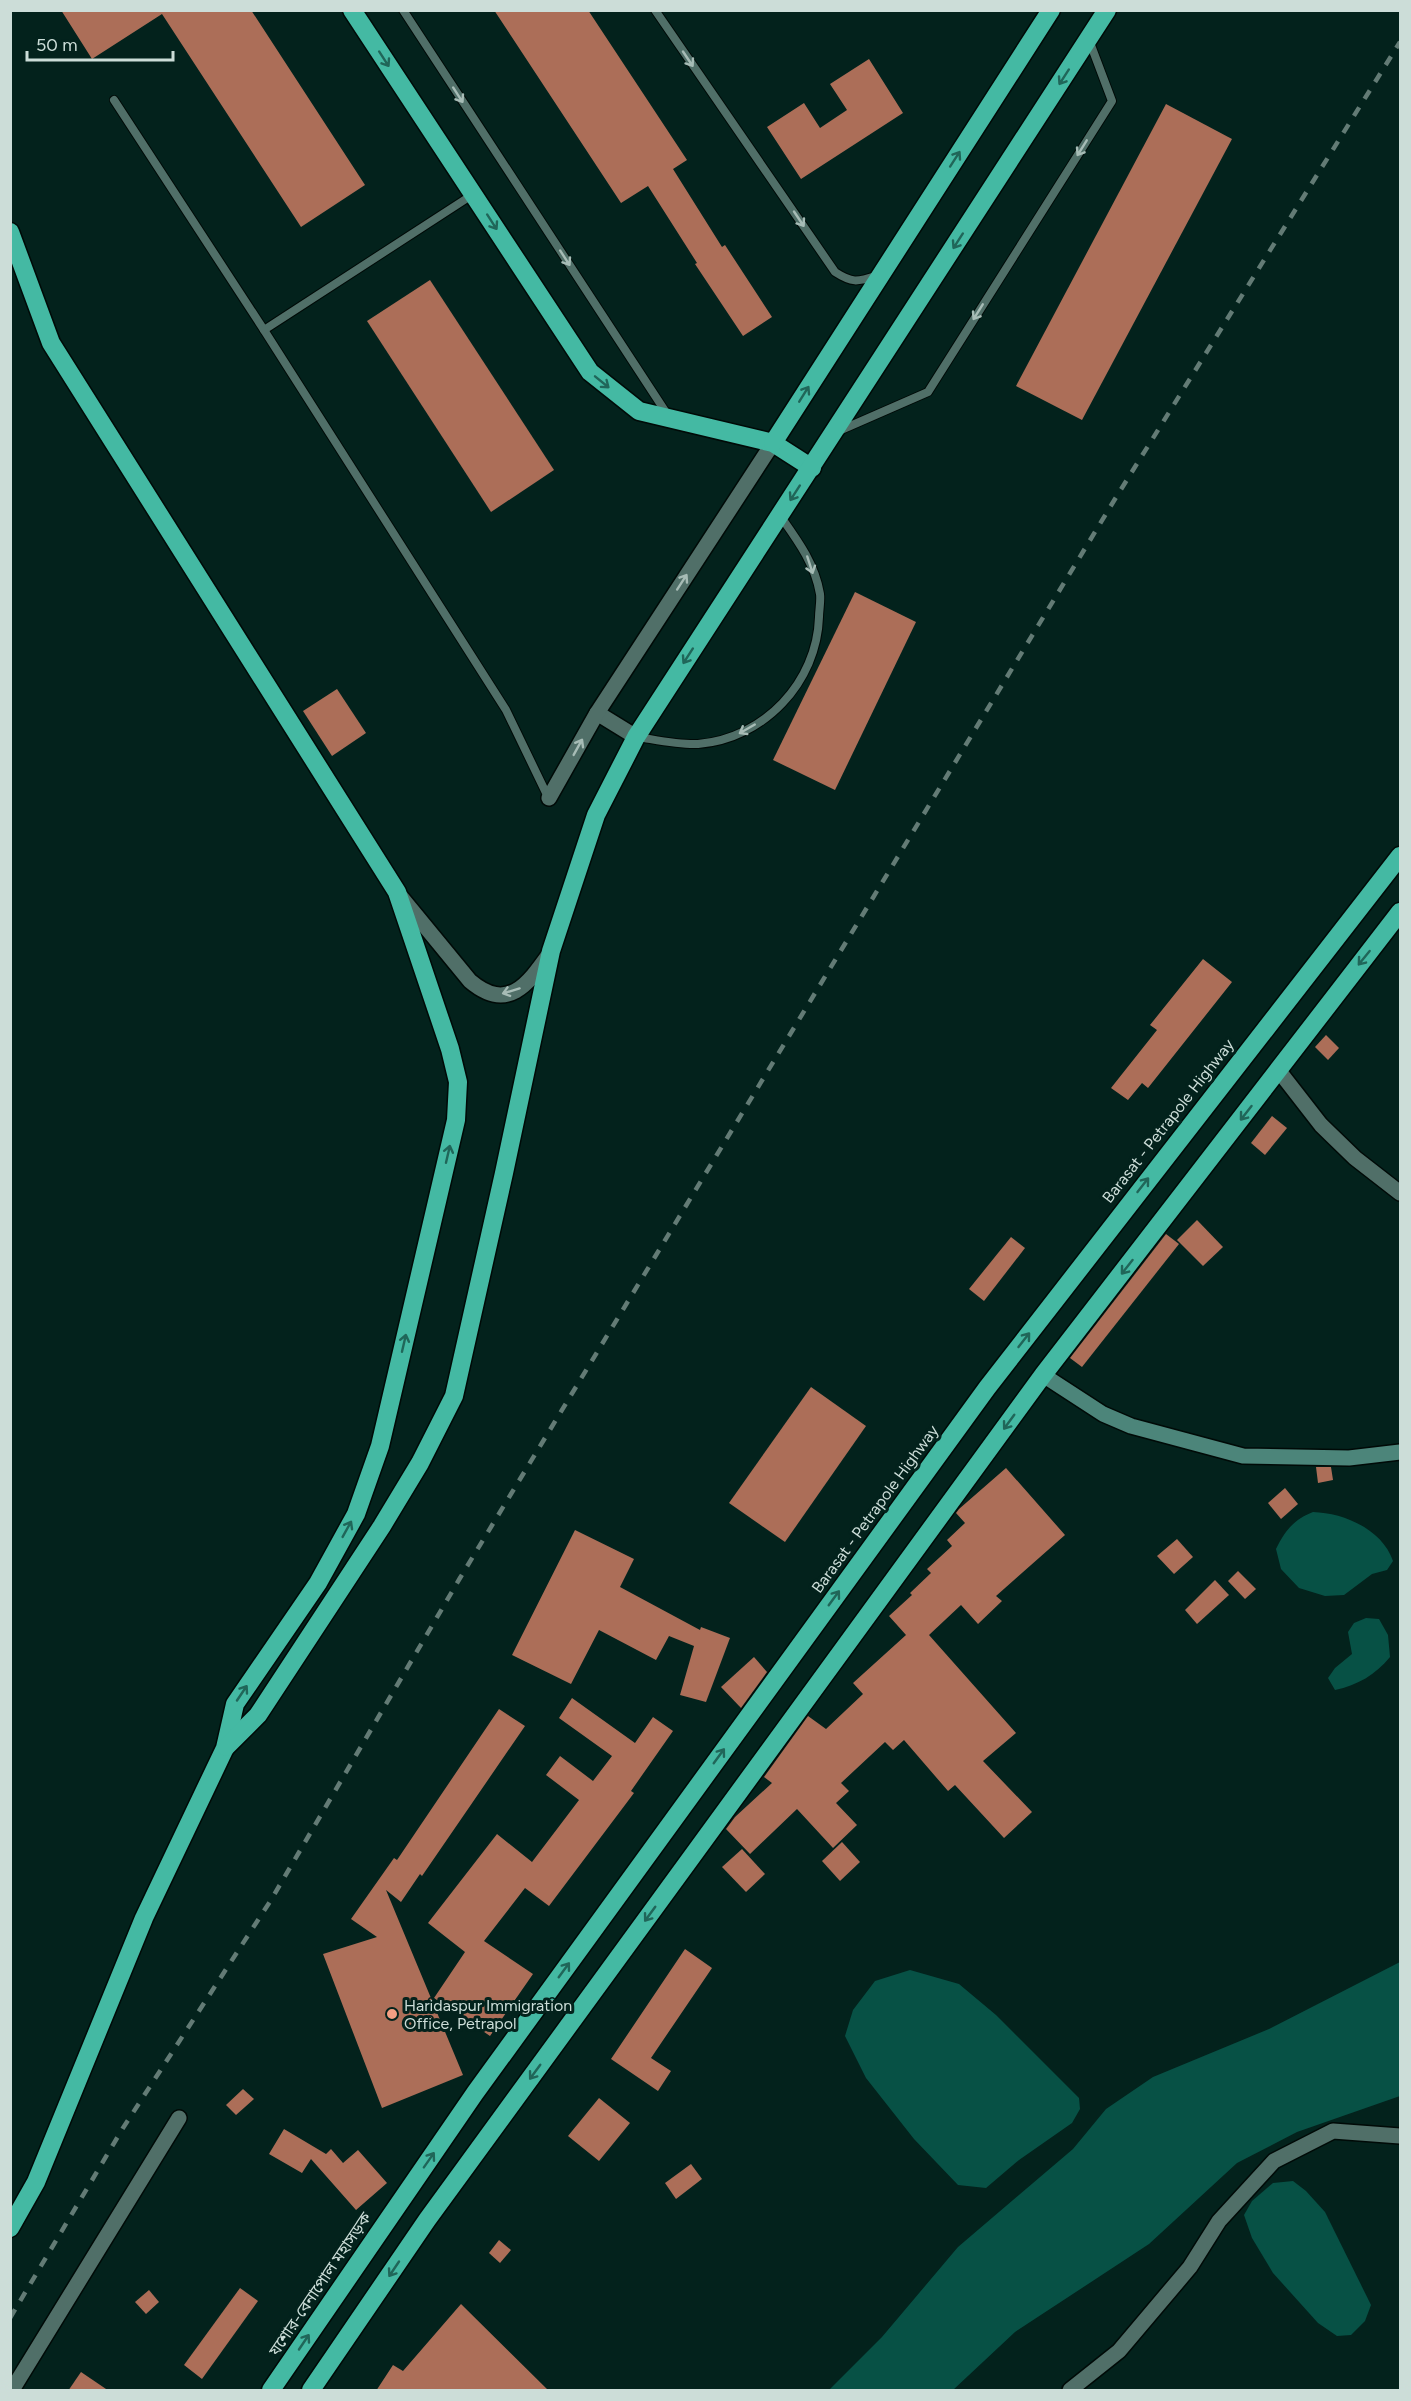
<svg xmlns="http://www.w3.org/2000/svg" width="1411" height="2401" viewBox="0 0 1411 2401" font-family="Figtree,'Noto Sans Bengali',sans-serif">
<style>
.water{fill:#075145}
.building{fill:#ac6e58}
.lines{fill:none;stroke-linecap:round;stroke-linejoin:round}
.lane-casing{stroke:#000a07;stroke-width:10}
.street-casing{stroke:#000a07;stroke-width:18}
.secondary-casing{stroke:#000a07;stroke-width:18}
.highway-casing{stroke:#000a07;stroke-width:21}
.lane{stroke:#506f68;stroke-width:8}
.street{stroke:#506f68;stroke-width:15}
.secondary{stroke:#4c857a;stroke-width:15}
.highway{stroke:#44b9a3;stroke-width:18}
.rail{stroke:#637b75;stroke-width:4.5;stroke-dasharray:10 10;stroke-linecap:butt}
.oneway{stroke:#206659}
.oneway2{stroke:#a7bcb6}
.poi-dot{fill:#f39f83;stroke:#03221c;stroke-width:2}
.labels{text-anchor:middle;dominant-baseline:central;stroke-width:6;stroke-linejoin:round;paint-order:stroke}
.street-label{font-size:16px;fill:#ccddd8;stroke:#03221c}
.poi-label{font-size:16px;fill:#ccddd8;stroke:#03221c;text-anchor:start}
</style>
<rect width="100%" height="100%" fill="#03221c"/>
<g class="water">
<path d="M1313,1512C1344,1513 1382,1529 1393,1561L1387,1570L1372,1574L1344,1595L1325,1596L1299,1588L1281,1569L1276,1549C1285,1531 1293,1520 1313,1512Z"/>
<path d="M1366,1618L1379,1619L1388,1635L1390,1657C1375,1675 1358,1685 1335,1690L1328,1678L1335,1668L1352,1654L1348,1632L1354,1623Z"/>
<path d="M1400,1962V2096L1297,2132L1237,2163L1149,2244L1015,2332L953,2390H829L882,2337L958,2247L1073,2149L1106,2109L1153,2077L1269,2029Z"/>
<path d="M910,1970L959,1984L996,2015L1079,2098L1080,2109L1072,2123L1019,2160L986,2188L958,2185L914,2139L866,2078L845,2036L853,2010L875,1981Z"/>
<path d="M1293,2181L1306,2191L1325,2212L1371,2305L1365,2321L1351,2335L1337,2336L1318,2323L1273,2273L1252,2238L1244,2215L1252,2201L1273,2183Z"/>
</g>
<g class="building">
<path d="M61,10H251L365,185L301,227L162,14L92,59Z"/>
<path d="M494,10H588L687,160L673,169L722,247L725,245L772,317L743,336L695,264L697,263L648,186L621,203Z"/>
<path d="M869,59L903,113L801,179L767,127L804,103L820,128L847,110L830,84Z"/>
<path d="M1166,104L1232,139L1082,420L1016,386Z"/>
<path d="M430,280L554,470L491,512L367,321Z"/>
<path d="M855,592L916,622L835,790L773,760Z"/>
<path d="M337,689L366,733L332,756L303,711Z"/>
<path d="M1203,959L1232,982L1148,1088L1142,1083L1128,1100L1111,1088L1157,1030L1150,1025Z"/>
<path d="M1326,1035L1339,1048L1328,1060L1315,1047Z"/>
<path d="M1272,1116L1287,1128L1265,1155L1251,1143Z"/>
<path d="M1197,1220L1223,1247L1203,1266L1177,1240Z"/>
<path d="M1166,1234L1179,1244L1082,1367L1070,1358Z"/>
<path d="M1011,1237L1025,1248L984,1301L969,1289Z"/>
<path d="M811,1387L866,1426L785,1542L729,1503Z"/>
<path d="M1316,1467H1331L1333,1480L1318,1483Z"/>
<path d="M1006,1468L1065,1535L996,1596L1002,1601L978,1624L961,1605L929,1635L1016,1733L983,1761L1032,1812L1004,1838L955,1785L948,1791L904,1740L893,1750L885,1742L841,1783L849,1791L836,1803L857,1825L833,1848L797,1809L750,1854L726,1829L735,1817L772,1783L764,1777L808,1716L826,1729L863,1694L853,1683L906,1635L889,1616L912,1595L910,1593L931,1573L927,1569L952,1546L947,1540L965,1523L956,1513L959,1509Z"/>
<path d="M1285,1488L1298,1504L1281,1519L1268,1503Z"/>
<path d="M575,1530L634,1559L620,1587L700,1630L701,1627L730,1638L706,1702L680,1695L694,1646L669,1636L656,1660L599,1630L571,1684L512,1655Z"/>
<path d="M1177,1539L1193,1557L1174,1574L1157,1556Z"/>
<path d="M1238,1571L1256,1589L1245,1599L1228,1581Z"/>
<path d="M1215,1580L1229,1595L1197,1624L1185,1610Z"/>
<path d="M754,1657L767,1672L741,1708L721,1687Z"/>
<path d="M572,1698L635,1743L653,1717L673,1731L631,1791L634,1793L549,1906L525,1888L484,1941L533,1974L490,2036L434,1998L465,1952L428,1923L497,1834L532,1862L579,1800L546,1775L560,1756L593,1781L612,1756L559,1718Z"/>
<path d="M499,1709L525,1726L422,1876L420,1874L401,1902L386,1890L463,2075L382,2108L323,1954L377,1937L351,1919L394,1858L397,1860Z"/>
<path d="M842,1842L860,1862L840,1881L822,1861Z"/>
<path d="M742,1849L765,1874L746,1892L722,1867Z"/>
<path d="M685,1949L712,1968L651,2058L671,2071L658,2091L611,2059Z"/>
<path d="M243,2089L254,2099L236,2115L226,2105Z"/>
<path d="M599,2098L630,2123L599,2161L568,2136Z"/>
<path d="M284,2129L326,2154L331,2149L343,2163L358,2150L387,2183L356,2210L311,2159L302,2173L269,2154Z"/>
<path d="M691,2164L702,2179L676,2199L665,2183Z"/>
<path d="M499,2240L511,2250L500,2263L489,2253Z"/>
<path d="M240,2288L258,2301L202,2379L184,2365Z"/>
<path d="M149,2290L159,2302L146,2314L135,2302Z"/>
<path d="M461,2304L549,2391H376L393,2365L403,2371Z"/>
<path d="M81,2372L109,2391H68Z"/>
</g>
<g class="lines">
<g class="lane-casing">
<g id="lane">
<path d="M403,10L667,414"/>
<path d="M655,10L835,272C852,283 857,282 876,276"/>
<path d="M114,100L264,330L506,710L548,797"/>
<path d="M264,330L472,195"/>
<path d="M841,430L928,392L1112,101L1089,40"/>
<path d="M638,737C657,740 679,745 698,744C764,739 817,682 819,617C819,610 821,601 820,594C815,564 798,541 781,517"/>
</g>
</g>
<g class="street-casing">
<g id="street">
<path d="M597,713L636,737"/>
<path d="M549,798L597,713L773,443"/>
<path d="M401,897L470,981C508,1013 528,984 550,953"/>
<path d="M1279,1071L1321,1125L1355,1158L1400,1193"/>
<path d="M12,2390L179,2118"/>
<path d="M1070,2390L1119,2351L1190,2267L1219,2221L1274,2161L1333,2131L1400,2136"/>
</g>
</g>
<g class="secondary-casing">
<path id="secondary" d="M1043,1375L1103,1414L1131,1426L1243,1456L1349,1458L1400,1452"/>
</g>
<g class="highway-casing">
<g id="highway">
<path d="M352,10L590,372L639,411L773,443L812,468"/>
<path d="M10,232L51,343L397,892L450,1049L458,1082L456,1120L380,1446L356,1514L318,1583L235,1704L225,1748L144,1918L36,2182L10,2228"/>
<path d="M773,443L1051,10"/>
<path d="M226,1747L258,1715L382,1526L420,1463L454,1396L504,1173L551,951L596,815L636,737L1107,10"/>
<path d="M271,2390L475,2093L987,1388L1400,856"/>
<path d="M311,2390L427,2220L1043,1375L1400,912"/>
</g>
</g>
<use href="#lane" class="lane"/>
<use href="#street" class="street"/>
<use href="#secondary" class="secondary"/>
<use href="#highway" class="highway"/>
<path class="rail" d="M10,2318L123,2128L271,1900L460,1578L1115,499L1400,42"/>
</g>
<defs><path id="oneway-shaft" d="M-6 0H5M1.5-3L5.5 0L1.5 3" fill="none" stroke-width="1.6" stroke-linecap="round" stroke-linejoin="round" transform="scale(1.5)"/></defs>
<g class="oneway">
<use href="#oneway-shaft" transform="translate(384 59) rotate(57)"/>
<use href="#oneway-shaft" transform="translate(1064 77) rotate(123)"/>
<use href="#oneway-shaft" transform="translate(955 159) rotate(-57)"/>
<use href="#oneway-shaft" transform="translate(492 222) rotate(57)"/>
<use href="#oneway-shaft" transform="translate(958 241) rotate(123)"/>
<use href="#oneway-shaft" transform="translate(602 382) rotate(39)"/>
<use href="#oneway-shaft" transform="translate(804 394) rotate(-58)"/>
<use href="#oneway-shaft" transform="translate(795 493) rotate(123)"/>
<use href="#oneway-shaft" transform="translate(688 656) rotate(123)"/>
<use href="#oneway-shaft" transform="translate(1364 958) rotate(129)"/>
<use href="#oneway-shaft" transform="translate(1246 1113) rotate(128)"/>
<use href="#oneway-shaft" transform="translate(448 1154) rotate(-77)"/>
<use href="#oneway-shaft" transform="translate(1143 1185) rotate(-52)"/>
<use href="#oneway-shaft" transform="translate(1127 1267) rotate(128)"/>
<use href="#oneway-shaft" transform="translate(1024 1340) rotate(-52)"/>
<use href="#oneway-shaft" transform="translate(404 1343) rotate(-77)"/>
<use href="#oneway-shaft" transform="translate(1009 1422) rotate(126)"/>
<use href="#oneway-shaft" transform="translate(347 1529) rotate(-61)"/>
<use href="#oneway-shaft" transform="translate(834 1598) rotate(-54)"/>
<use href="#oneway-shaft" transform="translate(242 1693) rotate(-56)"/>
<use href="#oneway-shaft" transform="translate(719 1756) rotate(-54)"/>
<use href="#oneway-shaft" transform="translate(650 1914) rotate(126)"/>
<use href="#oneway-shaft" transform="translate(564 1970) rotate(-54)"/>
<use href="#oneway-shaft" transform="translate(535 2072) rotate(126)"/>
<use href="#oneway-shaft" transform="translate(429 2160) rotate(-55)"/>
<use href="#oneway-shaft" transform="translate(394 2269) rotate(124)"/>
<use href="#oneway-shaft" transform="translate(304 2342) rotate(-56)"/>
</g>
<g class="oneway2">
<use href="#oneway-shaft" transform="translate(688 59) rotate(56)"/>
<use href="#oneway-shaft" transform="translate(458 95) rotate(57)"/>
<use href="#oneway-shaft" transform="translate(1082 148) rotate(122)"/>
<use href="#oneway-shaft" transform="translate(799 219) rotate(56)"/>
<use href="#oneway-shaft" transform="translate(565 258) rotate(57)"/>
<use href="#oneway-shaft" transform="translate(978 312) rotate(122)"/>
<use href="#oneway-shaft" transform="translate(810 565) rotate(72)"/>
<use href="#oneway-shaft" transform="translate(682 582) rotate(-57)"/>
<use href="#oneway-shaft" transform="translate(747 729) rotate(150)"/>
<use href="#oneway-shaft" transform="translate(578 747) rotate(-61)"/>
<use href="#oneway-shaft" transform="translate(511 991) rotate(163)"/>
</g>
<circle class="poi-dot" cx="392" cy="2014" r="6"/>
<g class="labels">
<g class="street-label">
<text transform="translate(1168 1121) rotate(-52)">Barasat - Petrapole Highway</text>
<text transform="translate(875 1509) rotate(-54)">Barasat - Petrapole Highway</text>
<text transform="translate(320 2284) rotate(-56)">যশোর-বেনাপোল মহাসড়ক</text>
</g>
<g class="poi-label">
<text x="404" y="2005">Haridaspur Immigration<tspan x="404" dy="18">Office, Petrapol</tspan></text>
</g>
</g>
<rect width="1411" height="2401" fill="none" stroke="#ccddd8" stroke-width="24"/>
<path d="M27 51v9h146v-9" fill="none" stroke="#ccddd8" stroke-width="3"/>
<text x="36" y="51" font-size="18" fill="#ccddd8" stroke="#03221c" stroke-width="4.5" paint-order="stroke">50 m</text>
</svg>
